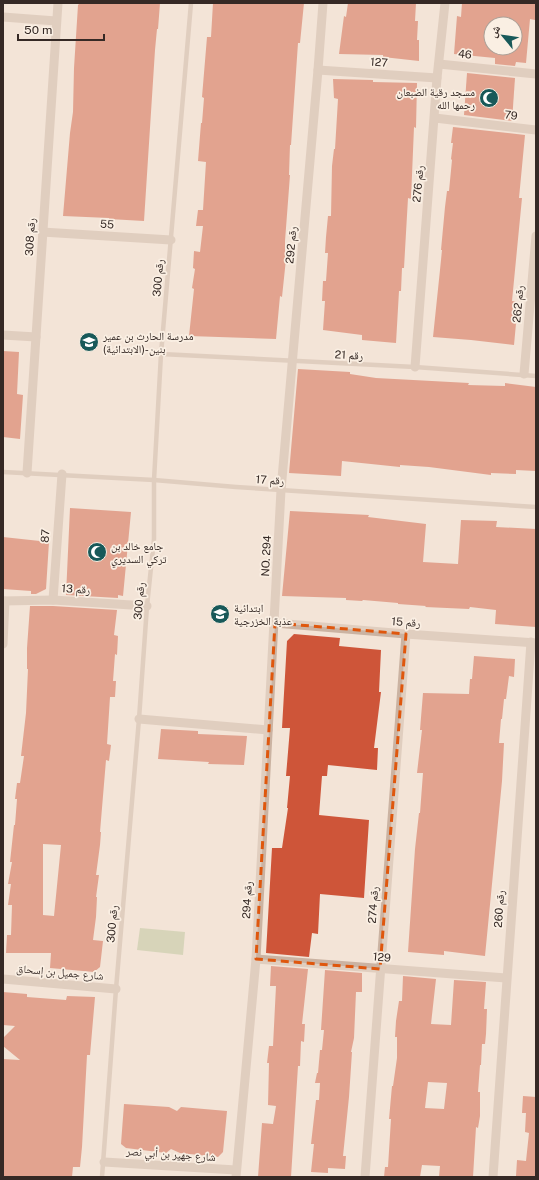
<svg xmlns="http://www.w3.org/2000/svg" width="539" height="1180" viewBox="0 0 539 1180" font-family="'Public Sans','Noto Naskh Arabic',sans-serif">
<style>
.green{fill:#b6c296}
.building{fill:#ce5539;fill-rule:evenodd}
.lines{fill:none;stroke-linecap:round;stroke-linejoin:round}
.service{stroke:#cbb3a2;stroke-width:4.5}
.minor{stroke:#cbb3a2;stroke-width:9}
.marked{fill:none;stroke:#df570d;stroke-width:3;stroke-dasharray:8 5;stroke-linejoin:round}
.labels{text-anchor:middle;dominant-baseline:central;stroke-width:3.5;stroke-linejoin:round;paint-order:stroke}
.street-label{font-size:11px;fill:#352925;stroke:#faefe3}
.poi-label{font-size:11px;fill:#352925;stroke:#faefe3;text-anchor:start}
</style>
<rect width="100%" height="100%" fill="#f3e4d7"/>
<path class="green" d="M140,928L185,932L183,955L137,950Z"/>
<g class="building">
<path d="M80,3H160L158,29H157L155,50L144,221L109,219V218L63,216L70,133L73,112L74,68L78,5Z"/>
<path d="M213,3H304L300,43H298L291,145H290L289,175H290L285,241V259H286L282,297L280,296L276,339L189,336L194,289L192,288L195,269L193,268L194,251L200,252L203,226H196L198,210H203L206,162L198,161L201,123H202L204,98L202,97L207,37H211Z"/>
<path d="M348,3H416L415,21H418L417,40H419V61L383,57V55L339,54L344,16L346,17Z"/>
<path d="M462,3H536L535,20L530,19L526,63L516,62L515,66L495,64V58L454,54L457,16L461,17ZM491,24H515V48H491Z"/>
<path d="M467,73L515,78L512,121L464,115Z"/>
<path d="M333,79L373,80V82L417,83L416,128L414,127L411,199L408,198L404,268H402L401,291H399L396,343L362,340V335L323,330L325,301H322L323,281H326L328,253H325L326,237L328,216H331L332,166L334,149H335L338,99L334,98Z"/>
<path d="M453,127L525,135L519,198H522L512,301L518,302L514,345L471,340L433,337L440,270L442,250H441L445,207L447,191H449L452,160L451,159L453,143H451Z"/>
<path d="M3,351L19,352L17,394L23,395L20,439L3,437Z"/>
<path d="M298,369L350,372V374L376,378L469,383L468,385L505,386V383L536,387V471L516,470V474L491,473V475L429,467L400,465V467L342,461L341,476L289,473Z"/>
<path d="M70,508L131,512L123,596L118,595V598L66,595Z"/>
<path d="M290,511L369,515L368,517L426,524L423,562L458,564L461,520L497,521L496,527L536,529L535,571H536V627L495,624L496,610L470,607L469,609L425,607L426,606L398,604V603L363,600L362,601L346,600V598L282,596Z"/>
<path d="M3,537L49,542L46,589L36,594H31V591L3,589Z"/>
<path d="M30,606H53L117,610L114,635L118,636L117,655L115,654L113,681H116L115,697H110L107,744L111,745L109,761L106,760L100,832H101L100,845L96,875H99L96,897H97L96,917L93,940L103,941L100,967L94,972L50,968L51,953H6L7,935H11L12,905H8L11,884H8L12,862H10L14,825H15L17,799H15L17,783H20L24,756H21L26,713L28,669H27V648ZM43,844L61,845L54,916L43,915Z"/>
<path d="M294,634L340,638L339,646L381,650L379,692H381L374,748H378L377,770L328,765L327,776H322L319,815L369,820L364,898L320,894L318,934L312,933L309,957L266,953L272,848H282L288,808H287L290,776H286L290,728H282L287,641Z"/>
<path d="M474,656L515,659L514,677L509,676L506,699H504L502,719H501L499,743H504L502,781L485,956L444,951V955L408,952L415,849L419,813H420L423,773H417L422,730H420L423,693L469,694L470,679H472Z"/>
<path d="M161,729L198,731V734L247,736L244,765L208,764L209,762L158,759Z"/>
<path d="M271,966L308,969L302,1024H305L304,1042L301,1041L300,1066H298L291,1177H258L262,1123L273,1124L276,1106L268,1105L269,1063H267L269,1046H273L276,986H270Z"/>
<path d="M325,970L362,973V992H356L354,1038L351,1052H352L349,1097L343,1156H346L345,1169L328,1168V1173L311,1172L314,1144H311L316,1100H319L320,1083H315L317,1073H318L320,1050H322L324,1030H321Z"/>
<path d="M403,976L436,979L431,1024L451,1025L454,980L486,982L484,1009H487L486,1034L485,1044H482L481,1065H480L478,1092H480V1116L478,1128L476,1127L473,1177H439L440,1166L422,1165L420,1177H384L385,1167H388L391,1119H389L392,1086H393L397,1058V1037H395L396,1021L399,1001H402ZM428,1082L447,1083L444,1109L425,1108Z"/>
<path d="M3,992L27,994V997L66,1000L67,996L95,997L90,1055H87L82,1147L80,1167H73L72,1177H3V1059L20,1060L3,1046V1038L15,1026L3,1025Z"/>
<path d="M523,1096L536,1097V1177L516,1176L517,1160L526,1161L529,1133L525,1132L526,1113H522Z"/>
<path d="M124,1104L169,1107L177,1111L181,1107L227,1111L223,1152L218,1157L180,1153L171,1149L166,1153L126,1148L121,1144Z"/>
</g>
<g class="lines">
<g class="service">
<path d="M161,354L415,367L536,376"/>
<path d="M3,472L154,480L236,487L536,507"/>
<path d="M102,1177L116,989L139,719L147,606L154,539V480L161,354L191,3"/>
</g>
<g class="minor">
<path d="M3,17L56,21"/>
<path d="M439,64L536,74"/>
<path d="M318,70L437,78"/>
<path d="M435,118L536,130"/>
<path d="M42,232L171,240"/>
<path d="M3,335L36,337"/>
<path d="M415,367L437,78L445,3"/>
<path d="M524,374L536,236"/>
<path d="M27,473L58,3"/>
<path d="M53,600L62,474"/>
<path d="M3,601L53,600L147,606"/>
<path d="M275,623L406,634L536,643"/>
<path d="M3,644L5,601"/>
<path d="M139,719L268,730"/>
<path d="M256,959L506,978"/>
<path d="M3,979L116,989"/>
<path d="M104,1162L236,1170"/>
<path d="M236,1177L256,959L281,490L318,70L323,3"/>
<path d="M365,1177L406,634"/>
<path d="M493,1177L531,642"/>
</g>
</g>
<path d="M0 0H539V1180H0ZM275,623L406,634L380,969L256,959Z" fill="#f3e4d7" fill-opacity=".55" fill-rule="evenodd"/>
<path class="marked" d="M275,623L406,634L380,969L256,959Z"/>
<defs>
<g id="mosque-disc" transform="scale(1)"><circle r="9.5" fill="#185959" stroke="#faefe3"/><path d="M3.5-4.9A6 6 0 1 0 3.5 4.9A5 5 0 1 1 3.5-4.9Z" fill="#fff"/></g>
<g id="school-disc" transform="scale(1)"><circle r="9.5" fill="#185959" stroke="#faefe3"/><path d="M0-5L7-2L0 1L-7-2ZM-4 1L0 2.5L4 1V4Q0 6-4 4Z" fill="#fff"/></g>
</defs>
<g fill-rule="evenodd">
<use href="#mosque-disc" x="489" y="98"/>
<use href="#school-disc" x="89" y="342"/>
<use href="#mosque-disc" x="97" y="552"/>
<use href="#school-disc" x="220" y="614"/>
</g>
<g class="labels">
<g class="street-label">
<text transform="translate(465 54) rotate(6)">46</text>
<text transform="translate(379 62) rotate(4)">127</text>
<text transform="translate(511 115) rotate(7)">79</text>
<text transform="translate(418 184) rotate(-85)">رقم 276</text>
<text transform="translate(107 224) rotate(4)">55</text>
<text transform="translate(30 237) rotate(-86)">رقم 308</text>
<text transform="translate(291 245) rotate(-85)">رقم 292</text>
<text transform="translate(158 278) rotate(-85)">رقم 300</text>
<text transform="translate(518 304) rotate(-85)">رقم 262</text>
<text transform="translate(349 355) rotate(3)">رقم 21</text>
<text transform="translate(270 480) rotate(4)">رقم 17</text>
<text transform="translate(45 536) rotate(-86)">87</text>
<text transform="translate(266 556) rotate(-87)">NO. 294</text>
<text transform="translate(76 589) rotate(4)">رقم 13</text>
<text transform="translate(139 601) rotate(-85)">رقم 300</text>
<text transform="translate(406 622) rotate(4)">رقم 15</text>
<text transform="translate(247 900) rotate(-87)">رقم 294</text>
<text transform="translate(373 905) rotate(-86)">رقم 274</text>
<text transform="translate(499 909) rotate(-86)">رقم 260</text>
<text transform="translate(112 924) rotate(-85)">رقم 300</text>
<text transform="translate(382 957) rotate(4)">129</text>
<text transform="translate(60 972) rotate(5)">شارع جميل بن إسحاق</text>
<text transform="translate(171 1154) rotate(4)">شارع جهير بن أبي نصر</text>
</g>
<g class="poi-label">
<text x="475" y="92" text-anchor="end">مسجد رقية الضبعان<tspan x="475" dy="13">رحمها الله</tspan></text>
<text x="103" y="336">مدرسة الحارث بن عمير<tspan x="103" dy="13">(الابتدائية)-بنين</tspan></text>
<text x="111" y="546">جامع خالد بن<tspan x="111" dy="13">تركي السديري</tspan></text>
<text x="234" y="608">ابتدائية<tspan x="234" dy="13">عذبة الخزرجية</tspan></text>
</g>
</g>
<rect width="539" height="1180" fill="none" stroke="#352925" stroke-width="8"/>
<g transform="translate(503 36) rotate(299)"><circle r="19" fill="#faefe3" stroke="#aba097"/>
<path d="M0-3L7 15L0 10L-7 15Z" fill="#185959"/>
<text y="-6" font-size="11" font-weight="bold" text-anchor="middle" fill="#352925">ش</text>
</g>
<path d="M18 34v6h86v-6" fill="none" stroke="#352925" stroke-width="2"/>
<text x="24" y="34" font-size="12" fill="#352925" stroke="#faefe3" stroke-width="3" paint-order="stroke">50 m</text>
</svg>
